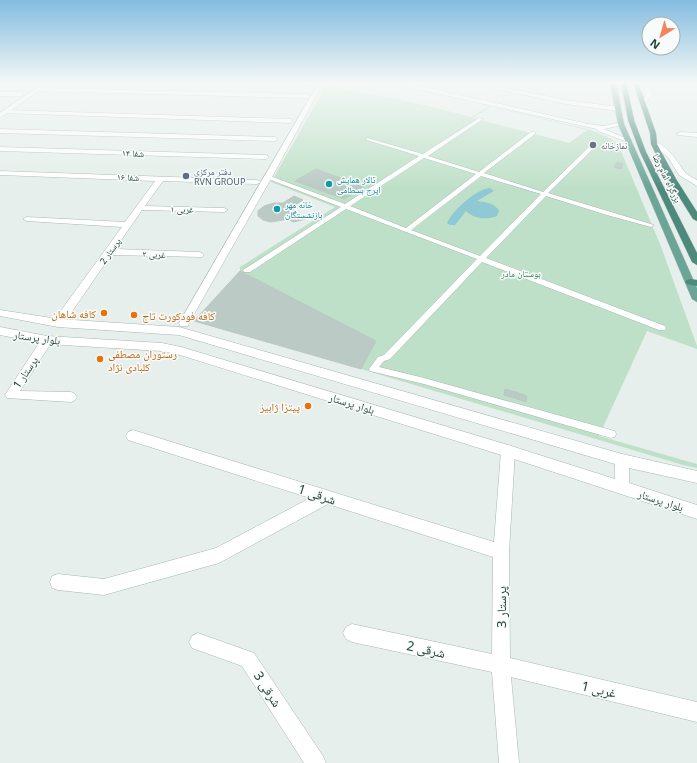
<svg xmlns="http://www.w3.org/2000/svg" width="697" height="763" viewBox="0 0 697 763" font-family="'Noto Sans','Noto Naskh Arabic',sans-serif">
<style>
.green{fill:#bfe0c8;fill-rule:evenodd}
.water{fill:#8ec9d4}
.building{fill:#bbcac4;stroke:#b8c9c2}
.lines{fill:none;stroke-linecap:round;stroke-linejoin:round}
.pedestrian-casing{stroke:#a8b8b2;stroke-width:1}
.minor-casing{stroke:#a8b8b2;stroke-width:1}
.tertiary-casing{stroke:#a8b8b2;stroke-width:1}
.secondary-casing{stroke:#a4bbb3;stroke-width:1}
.primary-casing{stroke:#c2cac8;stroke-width:1}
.trunk-casing{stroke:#c2cac8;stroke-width:1}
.pedestrian{fill:#fff;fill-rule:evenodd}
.minor{fill:#fff;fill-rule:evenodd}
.tertiary{fill:#fff;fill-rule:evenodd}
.secondary{fill:#fff;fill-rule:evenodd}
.primary{fill:#6aa596;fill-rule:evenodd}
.trunk{fill:#4c8a7c;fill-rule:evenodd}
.worship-dot{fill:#6b7280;stroke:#f7fbf9;stroke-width:1.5}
.service-dot{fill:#5c6f8a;stroke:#f7fbf9;stroke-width:1.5}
.culture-dot{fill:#0f9aa8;stroke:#f7fbf9;stroke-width:1.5}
.food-dot{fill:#e8710a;stroke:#f7fbf9;stroke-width:1.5}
.labels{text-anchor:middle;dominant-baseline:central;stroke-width:3;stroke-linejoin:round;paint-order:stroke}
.far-worship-label{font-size:9px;fill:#5b616d;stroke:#f7fbf9;text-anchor:start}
.far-street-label{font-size:9px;fill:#24423a;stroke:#f7fbf9}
.far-service-label{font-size:9px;fill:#4e5e75;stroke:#f7fbf9;text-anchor:start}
.far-culture-label{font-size:9px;fill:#0d838f;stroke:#f7fbf9;text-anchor:start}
.far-park-label{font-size:9px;fill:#2d7a4b;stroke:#f7fbf9}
.food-label{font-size:11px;fill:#c56008;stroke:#f7fbf9;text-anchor:end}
.street-label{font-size:11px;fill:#24423a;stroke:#f7fbf9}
.near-street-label{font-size:13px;fill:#24423a;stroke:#f7fbf9}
</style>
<rect width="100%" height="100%" fill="#e6efeb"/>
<path class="green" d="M326,86L408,101L471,117L489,106L591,130L608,137L618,144L660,244L697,346V349L647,331L599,436L697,464V468L683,465L361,369L376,341L240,271V267L335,207L271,182ZM491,107L587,130L569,143L473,118Z"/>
<path class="water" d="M490,188L494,191L477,201C485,202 495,203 499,211L497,216C486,220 474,219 466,211L455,225H450L447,223C452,211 476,189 490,188Z"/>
<g class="building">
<path d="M617,162L623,164L621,169L614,167Z"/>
<path d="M316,169L364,187L344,199L295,181Z"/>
<path d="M294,196L303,200L292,207L295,211L294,214L306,219L293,222L288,219L271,222L263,220L258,216V211L264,206L274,203H283Z"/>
<path d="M240,271L376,341L361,369L194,321Z"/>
<path d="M505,389L516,392L514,398L504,395Z"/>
<path d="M516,392L527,396L526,402L514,398Z"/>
</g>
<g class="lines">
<g class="pedestrian-casing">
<path id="pedestrian" d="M479,118L483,119L428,156L479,172L531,132H535V134L484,173L543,192L590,146H594V148L548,193L654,225L651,227L607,215L546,196L486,258L665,326L666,328L665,330H659L482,262L390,359L384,361L379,367L424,378L611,430L615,431L616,434L615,437L611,438L424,384L370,371L369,369L378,357L384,355L477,259L346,209L250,272H244L243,270L341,207L266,178V176H270L345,204L419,156L367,140V138L423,154ZM424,158L476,174L406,228L350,206ZM481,176L541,194L480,256L411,230Z"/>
</g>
<g class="minor-casing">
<g id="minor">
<path d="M251,82H321L323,83L320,85L254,84Z"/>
<path d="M466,82H475L566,100L618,107L621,109L618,111L566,104Z"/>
<path d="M668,82L697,83V87L671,84Z"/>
<path d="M36,88L307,94L310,96L307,98L34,91V89Z"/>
<path d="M0,92H21L24,94L21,96H0Z"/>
<path d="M6,110L290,119L293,121L290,123L4,113L3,112Z"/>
<path d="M0,129L275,137L278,139L275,141L0,133Z"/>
<path d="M680,132L697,133V137L678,135L677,134Z"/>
<path d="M0,147L266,155L269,157L266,159L0,151Z"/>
<path d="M0,171L257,180L261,182L257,184L163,181L145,206L224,208L228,210L224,212L142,210L115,249L199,252L202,253L204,255L202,257L111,255L62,326H54L53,323L54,320L122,227L27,221L23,219L27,217L125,222L155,181L0,175Z"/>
<path d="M265,175H268L272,177L189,323L188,326H180L179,323Z"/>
<path d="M47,336L51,337L53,340L20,391L71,392L75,394L77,397L75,400L71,402L7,398L5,395L7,392L43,337Z"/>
<path d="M133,430L494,542L501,451L503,447L508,445L513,447L515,451L509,552L510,658L697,702V722L511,677L519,763H499L492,672L352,642L346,639L343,633L346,627L352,624L492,654L493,557L328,504L219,563L104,595L58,590L52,588L50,582L52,576L58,574L104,579L216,548L310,498L128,440L126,436L128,432Z"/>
<path d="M198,633L254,653L323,756L326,763H304L242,666L192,648L189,642L192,636Z"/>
</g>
</g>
<g class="tertiary-casing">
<g id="tertiary">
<path d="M45,82H51L0,118V113Z"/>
<path d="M319,82L412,84L588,124L604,126L621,122L624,124L623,125L604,129L632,141L627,142L598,131L597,129L412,88L322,85L272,177L268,179H265L264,177Z"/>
<path d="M644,82H650L652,96L643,104L640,102L646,96Z"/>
<path d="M0,310L58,319L179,327L622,454L697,471V483L629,468V483L697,505V519L508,457L180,355L162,351L47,344L0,335V327L47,336L162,343L181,347L508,445L615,479V464L179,335L58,327L0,316Z"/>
</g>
</g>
<g class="secondary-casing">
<path id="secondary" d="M652,143C666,141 677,162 684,171C687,175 693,178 697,180V186L679,175L668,157L652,145Z"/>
</g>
<g class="primary-casing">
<path id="primary" d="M610,82H616L624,124L697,288V302L692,299L618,124Z"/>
</g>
<g class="trunk-casing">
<g id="trunk">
<path d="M621,82H626L634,120L646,152L697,253V265L692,262L640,152L628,120Z"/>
<path d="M633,82H638L656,133L657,144L676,179L697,212V221L693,219L668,179L651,144L650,133Z"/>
<path d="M690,279L697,280V286L687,284L685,282L687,280Z"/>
</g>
</g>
<use href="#pedestrian" class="pedestrian"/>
<use href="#minor" class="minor"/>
<use href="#tertiary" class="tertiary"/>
<use href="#secondary" class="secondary"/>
<use href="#primary" class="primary"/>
<use href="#trunk" class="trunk"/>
</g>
<linearGradient id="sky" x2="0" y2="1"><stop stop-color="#84bce0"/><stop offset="0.44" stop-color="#f4f8f6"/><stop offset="1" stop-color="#f4f8f6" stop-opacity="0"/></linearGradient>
<rect width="697" height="188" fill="url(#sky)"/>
<circle class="worship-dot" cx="593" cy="145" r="4"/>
<circle class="service-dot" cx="186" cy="176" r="4"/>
<g class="culture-dot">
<circle cx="329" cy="184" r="4"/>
<circle cx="277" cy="209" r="4"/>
</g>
<g class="food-dot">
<circle cx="104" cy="313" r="4"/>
<circle cx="134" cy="315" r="4"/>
<circle cx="100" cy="359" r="4"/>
<circle cx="308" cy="406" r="4"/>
</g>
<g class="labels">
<g class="far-worship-label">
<text x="601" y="145">نمازخانه</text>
</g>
<g class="far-street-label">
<text transform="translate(133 153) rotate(2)">شفا ۱۴</text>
<text transform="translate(128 177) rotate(2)">شفا ۱۶</text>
<text transform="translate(667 178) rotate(64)">بزرگراه امام رضا</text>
<text transform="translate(182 209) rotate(1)">۱ غربی</text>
<text transform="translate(110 251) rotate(-55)">پرستار 2</text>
<text transform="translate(154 254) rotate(2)">۲ غربی</text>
</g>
<g class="far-service-label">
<text x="194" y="171">دفتر مرکزی<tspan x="194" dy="10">RVN GROUP</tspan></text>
</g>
<g class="far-culture-label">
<text x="337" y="179">تالار همایش<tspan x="337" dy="10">ایرج بسطامی</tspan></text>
<text x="285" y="204">خانه مهر<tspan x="285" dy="10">بازنشستگان</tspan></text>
</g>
<g class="far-park-label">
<text x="521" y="273">بوستان مادر</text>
</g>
<g class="food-label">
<text x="96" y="313">کافه شاهان</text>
<text x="142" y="315" text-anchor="start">کافه فودکورت تاج</text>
<text x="108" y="353" text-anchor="start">رستوران مصطفی<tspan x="108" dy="13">کلبادی نژاد</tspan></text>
<text x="300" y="406">پیتزا ژابیز</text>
</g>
<g class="street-label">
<text transform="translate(37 337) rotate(8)">بلوار پرستار</text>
<text transform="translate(25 372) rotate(-56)">پرستار 1</text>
<text transform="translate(352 403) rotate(17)">بلوار پرستار</text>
<text transform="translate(661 500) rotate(18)">بلوار پرستار</text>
</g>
<g class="near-street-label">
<text transform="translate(317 494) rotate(18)">شرقی 1</text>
<text transform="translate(501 607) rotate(-90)">پرستار 3</text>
<text transform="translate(426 649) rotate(12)">شرقی 2</text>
<text transform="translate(268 689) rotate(57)">شرقی 3</text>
<text transform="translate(599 689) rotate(13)">غربی 1</text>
</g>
</g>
<g transform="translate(661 36) rotate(217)"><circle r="19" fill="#f7fbf9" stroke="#a3b1ad"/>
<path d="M0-3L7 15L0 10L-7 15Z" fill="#f4845f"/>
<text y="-6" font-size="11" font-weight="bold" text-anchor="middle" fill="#24423a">N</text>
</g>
</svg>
